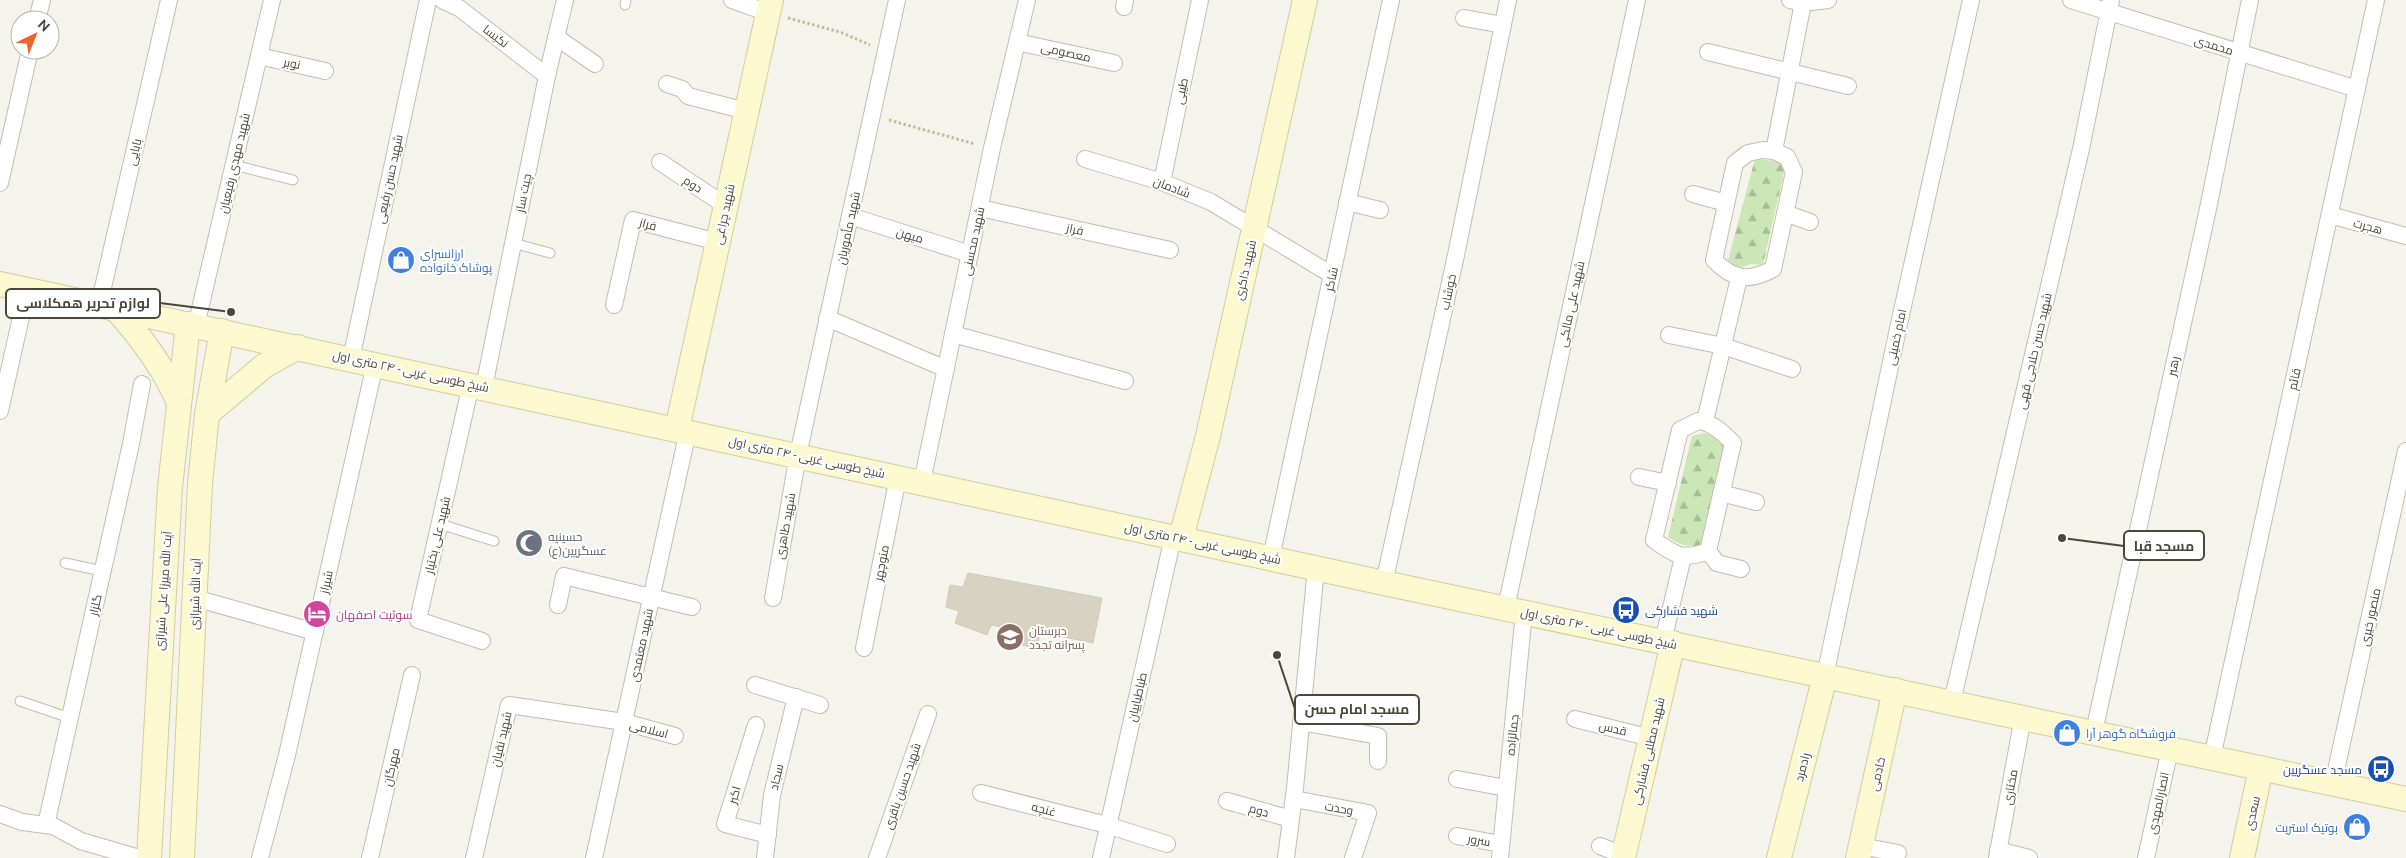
<svg xmlns="http://www.w3.org/2000/svg" width="2406" height="858" viewBox="0 0 2406 858" font-family="Ubuntu,Cairo,sans-serif">
<style>
.forest{fill:url(#forest-firs)}
.building{fill:#d7d2c2;stroke:#d1cab6}
.lines{fill:none;stroke-linecap:round;stroke-linejoin:round}
.lane-casing{stroke:#c1bdaf;stroke-width:11}
.street-casing{stroke:#c1bdaf;stroke-width:18}
.secondary-casing{stroke:#d3cc9e;stroke-width:26}
.path{stroke:#c2bba1;stroke-width:3;stroke-dasharray:2.5 2.5;stroke-linecap:butt}
.lane{stroke:#fff;stroke-width:9}
.street{stroke:#fff;stroke-width:16}
.secondary{stroke:#fcf8d0;stroke-width:24}
.labels{text-anchor:middle;dominant-baseline:central;stroke-width:4;stroke-linejoin:round;paint-order:stroke}
.street-label{font-size:12px;fill:#4a463a;stroke:#fff}
.shop-label{font-size:12px;fill:#366cbe;stroke:#fff;text-anchor:start}
.worship-label{font-size:12px;fill:#5b616d;stroke:#fff;text-anchor:start}
.transit-label{font-size:12px;fill:#164399;stroke:#fff;text-anchor:start}
.hotel-label{font-size:12px;fill:#b23c85;stroke:#fff;text-anchor:start}
.education-label{font-size:12px;fill:#785e54;stroke:#fff;text-anchor:start}
.leader{fill:none;stroke:#4a463a;stroke-width:2}
.callout-dot{fill:#4a463a;stroke:#fff;stroke-width:2}
.callout{fill:#fff;stroke:#4a463a;stroke-width:2}
.callout-label{font-size:14px;text-anchor:middle;font-weight:bold;fill:#4a463a}
</style>
<defs>
<pattern id="forest-firs" width="22" height="20" patternUnits="userSpaceOnUse" patternTransform="scale(1.25)"><rect width="22" height="20" fill="#cbe7b8"/><path d="M5 1l3.5 6h-7zM16 11l3.5 6h-7z" fill="#a7bd97"/></pattern>
</defs>
<rect width="100%" height="100%" fill="#f5f4ec"/>
<g class="forest">
<path d="M1755,159L1777,161L1785,168L1763,265L1751,264L1740,268L1727,264Z"/>
<path d="M1704,433L1714,436L1724,445L1703,543C1690,550 1678,544 1668,537L1692,436Z"/>
</g>
<path class="building" d="M968,573L1102,598L1093,643L1040,632L1037,649L1008,641L1011,629L991,625L987,635L955,623L959,611L946,607L950,585L963,587Z"/>
<g class="lines">
<g class="lane-casing">
<g id="lane">
<path d="M625,5L626,0"/>
<path d="M234,165L293,180"/>
<path d="M513,243L550,253"/>
<path d="M440,524L494,541"/>
<path d="M65,563L102,571"/>
<path d="M20,701L70,718"/>
</g>
</g>
<g class="street-casing">
<g id="street">
<path d="M442,0L459,8L547,76"/>
<path d="M732,0L768,13"/>
<path d="M1790,0L1803,3L1828,0"/>
<path d="M2071,0L2357,89"/>
<path d="M1124,7L1125,0"/>
<path d="M1464,18L1503,25"/>
<path d="M37,20L42,0"/>
<path d="M556,37L595,64"/>
<path d="M1017,42L1114,63"/>
<path d="M1708,52L1848,86"/>
<path d="M259,56L325,71"/>
<path d="M667,84L682,89L688,96L746,111"/>
<path d="M1763,150L1774,151L1787,157L1794,172L1773,269C1749,282 1733,280 1714,260L1735,163L1748,153Z"/>
<path d="M1774,151L1803,3"/>
<path d="M1085,159L1162,182L1211,202L1332,275"/>
<path d="M660,162L726,206"/>
<path d="M1162,182L1200,0"/>
<path d="M0,183L30,50"/>
<path d="M1693,194L1726,203"/>
<path d="M1347,202L1380,210"/>
<path d="M980,208L1170,250"/>
<path d="M1785,213L1810,222"/>
<path d="M2330,215L2406,236"/>
<path d="M850,216L970,254"/>
<path d="M99,305L169,0"/>
<path d="M614,305L633,220L718,242"/>
<path d="M827,318L946,369"/>
<path d="M196,326L272,0"/>
<path d="M953,334L1125,381"/>
<path d="M1669,335L1723,346L1792,369"/>
<path d="M351,359L428,0"/>
<path d="M471,384L418,620L482,641"/>
<path d="M484,387L547,76L565,0"/>
<path d="M0,411L27,290"/>
<path d="M1698,421C1712,422 1723,433 1733,443L1708,551C1683,561 1675,555 1654,540L1680,430Z"/>
<path d="M1705,421L1739,278"/>
<path d="M1639,477L1668,483"/>
<path d="M922,482L992,148L1027,0"/>
<path d="M1721,493L1756,502"/>
<path d="M1708,551L1717,563L1741,569"/>
<path d="M1271,558L1391,0"/>
<path d="M1384,583L1456,255L1508,0"/>
<path d="M195,598L315,632"/>
<path d="M773,598L798,455L897,0"/>
<path d="M558,605L564,576L692,607"/>
<path d="M1506,608L1637,0"/>
<path d="M1663,641L1683,557"/>
<path d="M864,648L898,477"/>
<path d="M1825,676L1899,324L1971,0"/>
<path d="M755,685L820,705"/>
<path d="M1952,702L2081,149L2111,0"/>
<path d="M1575,719L1651,738"/>
<path d="M1301,722L1378,736V761"/>
<path d="M756,725L725,824L768,835"/>
<path d="M2094,732L2209,204L2250,0"/>
<path d="M2212,758L2376,0"/>
<path d="M1457,779L1506,788"/>
<path d="M2333,784L2406,451"/>
<path d="M981,793L1107,825L1167,844"/>
<path d="M1294,799L1368,813L1353,858"/>
<path d="M1227,801L1291,819"/>
<path d="M0,814L22,822L53,826L81,841L139,858"/>
<path d="M46,825L131,444L142,384"/>
<path d="M1457,836L1501,844"/>
<path d="M1600,846L1623,855"/>
<path d="M1861,846L1898,853"/>
<path d="M1998,850L2029,858"/>
<path d="M260,858L287,755L375,364"/>
<path d="M370,858L412,675"/>
<path d="M474,858L509,705L624,722L675,736"/>
<path d="M594,858L688,431"/>
<path d="M765,858L772,795L796,697"/>
<path d="M877,858L928,714"/>
<path d="M1101,858L1173,537"/>
<path d="M1286,858L1295,788L1316,568"/>
<path d="M1500,858L1524,612"/>
<path d="M1997,858L2023,717"/>
<path d="M2146,858L2170,749"/>
</g>
</g>
<g class="secondary-casing">
<g id="secondary">
<path d="M0,284L1384,583L2406,799"/>
<path d="M115,308C141,337 164,367 179,403"/>
<path d="M207,414L264,366L298,347"/>
<path d="M677,429L771,0"/>
<path d="M1181,538L1208,436L1305,0"/>
<path d="M149,858L170,487L188,324"/>
<path d="M182,858L200,484L207,414L222,331"/>
<path d="M1623,858L1673,643"/>
<path d="M1779,858L1825,676"/>
<path d="M1858,858L1895,690"/>
<path d="M2242,858L2261,768"/>
</g>
</g>
<g class="path">
<path d="M788,18L840,32L870,45"/>
<path d="M889,120L975,144"/>
</g>
<use href="#lane" class="lane"/>
<use href="#street" class="street"/>
<use href="#secondary" class="secondary"/>
</g>
<defs>
<g id="shop-disc" transform="scale(1.4375)"><circle r="9.5" fill="#3f7fe0" stroke="#fff"/><path d="M-5-2.5h2.3a2.7 3.5 0 0 1 5.4 0H5L5.5 6h-11ZM-1.5-2.5h3a1.5 2.3 0 0 0-3 0Z" fill="#fff"/></g>
<g id="mosque-disc" transform="scale(1.4375)"><circle r="9.5" fill="#6b7280" stroke="#fff"/><path d="M3.5-4.9A6 6 0 1 0 3.5 4.9A5 5 0 1 1 3.5-4.9Z" fill="#fff"/></g>
<g id="bus-disc" transform="scale(1.4375)"><circle r="9.5" fill="#1a4fb4" stroke="#fff"/><path d="M-5-6H5V4H4V6H2V4H-2V6H-4V4H-5ZM-3.5-4V0h7V-4ZM-3.5 1.2v1.5H-2V1.2ZM2 1.2v1.5H3.5V1.2Z" fill="#fff"/></g>
<g id="hotel-disc" transform="scale(1.4375)"><circle r="9.5" fill="#d1479c" stroke="#fff"/><path d="M-6-4.5h1.5V1H6V5H4.5V3h-9V5H-6ZM-4 0a1.8 1.8 0 1 1 3.6 0ZM.5 0V-2.5h3Q6-2.5 6 0Z" fill="#fff"/></g>
<g id="school-disc" transform="scale(1.4375)"><circle r="9.5" fill="#8d6e63" stroke="#fff"/><path d="M0-5L7-2L0 1L-7-2ZM-4 1L0 2.5L4 1V4Q0 6-4 4Z" fill="#fff"/></g>
</defs>
<g fill-rule="evenodd">
<use href="#shop-disc" x="401" y="260"/>
<use href="#mosque-disc" x="529" y="543"/>
<use href="#bus-disc" x="1626" y="610"/>
<use href="#hotel-disc" x="317" y="614"/>
<use href="#school-disc" x="1010" y="637"/>
<use href="#shop-disc" x="2067" y="733"/>
<use href="#bus-disc" x="2381" y="769"/>
<use href="#shop-disc" x="2357" y="827"/>
</g>
<g class="labels">
<g class="street-label">
<text transform="translate(496 36) rotate(38)">نکیسا</text>
<text transform="translate(2214 45) rotate(17)">محمدی</text>
<text transform="translate(1066 52) rotate(13)">معصومی</text>
<text transform="translate(292 63) rotate(12)">نوبر</text>
<text transform="translate(1181 91) rotate(-78)">طیبی</text>
<text transform="translate(134 152) rotate(-77)">بابایی</text>
<text transform="translate(234 163) rotate(-77)">شهید مهدی رفیعیان</text>
<text transform="translate(389 179) rotate(-78)">شهید حسن رفیعی</text>
<text transform="translate(693 184) rotate(34)">دوم</text>
<text transform="translate(1172 187) rotate(21)">شادمان</text>
<text transform="translate(523 193) rotate(-79)">چیت ساز</text>
<text transform="translate(724 214) rotate(-78)">شهید چراغی</text>
<text transform="translate(648 224) rotate(15)">فراز</text>
<text transform="translate(2368 226) rotate(15)">هجرت</text>
<text transform="translate(848 228) rotate(-78)">شهید مأموریان</text>
<text transform="translate(1075 229) rotate(12)">فراز</text>
<text transform="translate(910 235) rotate(17)">میهن</text>
<text transform="translate(973 241) rotate(-78)">شهید محسنی</text>
<text transform="translate(1245 270) rotate(-77)">شهید ذاکری</text>
<text transform="translate(1331 279) rotate(-78)">شاکر</text>
<text transform="translate(1448 292) rotate(-78)">خوشاب</text>
<text transform="translate(1571 304) rotate(-78)">شهید علی مالکی</text>
<text transform="translate(1896 337) rotate(-78)">امام خمینی</text>
<text transform="translate(2034 351) rotate(-77)">شهید حسن حلاجی قهی</text>
<text transform="translate(2173 366) rotate(-78)">رهبر</text>
<text transform="translate(411 371) rotate(12)">شیخ طوسی غربی - ۲۴ متری اول</text>
<text transform="translate(2294 379) rotate(-78)">قائم</text>
<text transform="translate(807 457) rotate(12)">شیخ طوسی غربی - ۲۴ متری اول</text>
<text transform="translate(785 526) rotate(-80)">شهید طاهری</text>
<text transform="translate(437 535) rotate(-77)">شهید علی بختیار</text>
<text transform="translate(1203 543) rotate(12)">شیخ طوسی غربی - ۲۴ متری اول</text>
<text transform="translate(881 563) rotate(-79)">منوچهر</text>
<text transform="translate(326 582) rotate(-77)">شیراز</text>
<text transform="translate(163 591) rotate(-86)">آیت الله میرزا علی شیرازی</text>
<text transform="translate(195 594) rotate(-88)">آیت الله شیرازی</text>
<text transform="translate(95 605) rotate(-77)">گلزار</text>
<text transform="translate(2370 617) rotate(-78)">منصور خیری</text>
<text transform="translate(1599 628) rotate(12)">شیخ طوسی غربی - ۲۴ متری اول</text>
<text transform="translate(641 645) rotate(-78)">شهید معتمدی</text>
<text transform="translate(1137 697) rotate(-77)">طباطباییان</text>
<text transform="translate(1613 728) rotate(14)">قدس</text>
<text transform="translate(649 729) rotate(15)">اسلامی</text>
<text transform="translate(1512 735) rotate(-84)">جمالزاده</text>
<text transform="translate(501 739) rotate(-77)">شهید نقیان</text>
<text transform="translate(1648 751) rotate(-77)">شهید مطلبی فشارکی</text>
<text transform="translate(391 767) rotate(-77)">مهرگان</text>
<text transform="translate(1802 767) rotate(-76)">رادمرد</text>
<text transform="translate(1877 774) rotate(-77)">خادمی</text>
<text transform="translate(776 777) rotate(-77)">سجاد</text>
<text transform="translate(902 786) rotate(-71)">شهید حسین باقری</text>
<text transform="translate(2010 787) rotate(-80)">مختاری</text>
<text transform="translate(734 795) rotate(-73)">اکبر</text>
<text transform="translate(2158 803) rotate(-78)">انصارالمهدی</text>
<text transform="translate(1339 808) rotate(10)">وحدت</text>
<text transform="translate(1044 809) rotate(14)">غنچه</text>
<text transform="translate(1259 810) rotate(16)">دوم</text>
<text transform="translate(2252 813) rotate(-78)">سعدی</text>
<text transform="translate(1479 840) rotate(10)">سرور</text>
</g>
<g class="shop-label">
<text x="420" y="253">ارزانسرای<tspan x="420" dy="14">پوشاک خانواده</tspan></text>
<text x="2086" y="733">فروشگاه گوهر آرا</text>
<text x="2338" y="827" text-anchor="end">بوتیک استریت</text>
</g>
<g class="worship-label">
<text x="548" y="536">حسینیه<tspan x="548" dy="14">عسگریین(ع)</tspan></text>
</g>
<g class="transit-label">
<text x="1645" y="610">شهید فشارکی</text>
<text x="2362" y="769" text-anchor="end">مسجد عسگریین</text>
</g>
<g class="hotel-label">
<text x="336" y="614">سوئیت اصفهان</text>
</g>
<g class="education-label">
<text x="1029" y="630">دبرستان<tspan x="1029" dy="14">پسرانه تجدد</tspan></text>
</g>
</g>
<path class="leader" d="M231 312L160 303M2062 538L2124 546M1277 655L1295 709"/>
<g class="callout-dot">
<circle cx="231" cy="312" r="5"/>
<circle cx="2062" cy="538" r="5"/>
<circle cx="1277" cy="655" r="5"/>
</g>
<g class="callout">
<rect x="6" y="289" width="154" height="29" rx="5"/>
<rect x="2124" y="531" width="80" height="29" rx="5"/>
<rect x="1295" y="695" width="124" height="29" rx="5"/>
</g>
<g class="callout-label">
<text x="83" y="308">لوازم تحریر همکلاسی</text>
<text x="2164" y="551">مسجد قبا</text>
<text x="1357" y="714">مسجد امام حسن</text>
</g>
<g transform="translate(35 35) rotate(43)"><circle r="24" fill="#ffffff" stroke="#b7b5b0"/>
<path d="M0-4L9 19L0 12L-9 19Z" fill="#f06429"/>
<text y="-8" font-size="14" font-weight="bold" text-anchor="middle" fill="#4a463a">N</text>
</g>
</svg>
